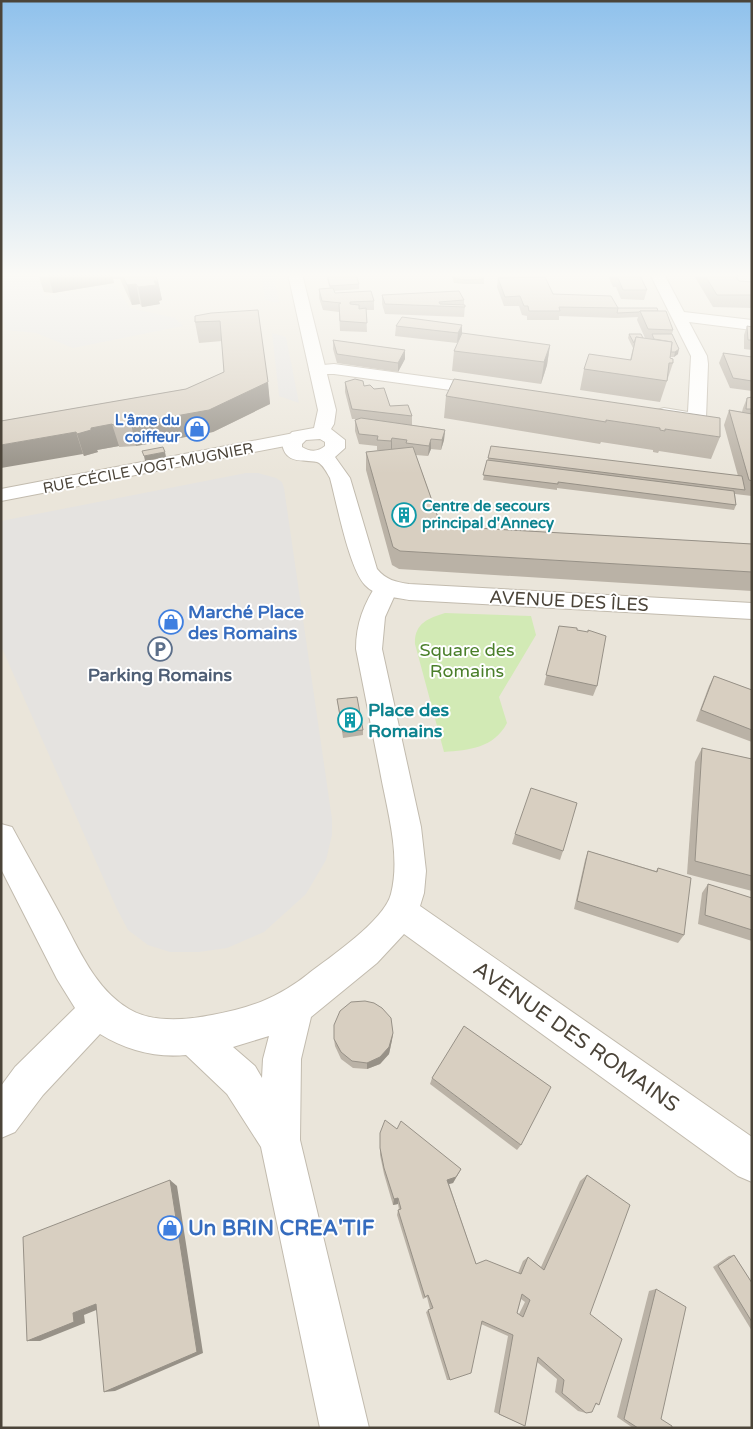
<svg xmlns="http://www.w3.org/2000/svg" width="753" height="1429" viewBox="0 0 753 1429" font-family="'Varela Round',sans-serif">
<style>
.residential{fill:#eae5da}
.green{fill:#d2eab5}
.parking{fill:#e5e3e0}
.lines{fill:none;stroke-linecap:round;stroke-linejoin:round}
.minor-casing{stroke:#c2bbae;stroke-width:2}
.tertiary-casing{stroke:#c2bbae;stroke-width:2}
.minor{fill:#fff;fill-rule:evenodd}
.tertiary{fill:#fff;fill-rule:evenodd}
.wall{fill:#bab2a6;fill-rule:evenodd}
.shaded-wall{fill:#979187}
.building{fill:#d8cfc1;stroke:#979187;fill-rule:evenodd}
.labels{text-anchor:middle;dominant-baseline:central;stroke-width:4;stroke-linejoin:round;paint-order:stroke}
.far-shop-label{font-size:15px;font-weight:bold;fill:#366cbe;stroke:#fff;text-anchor:end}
.far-street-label{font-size:15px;fill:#4b4439;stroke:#fff}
.far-culture-label{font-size:15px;font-weight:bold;fill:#0d838f;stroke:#fff;text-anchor:start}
.street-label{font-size:18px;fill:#4b4439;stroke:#fff}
.shop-label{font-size:18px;font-weight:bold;fill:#366cbe;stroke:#fff;text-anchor:start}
.park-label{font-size:18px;fill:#4a7f2a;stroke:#fff}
.service-label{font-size:18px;font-weight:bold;fill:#4e5e75;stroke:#fff}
.culture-label{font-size:18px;font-weight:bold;fill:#0d838f;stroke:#fff;text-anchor:start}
.near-street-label{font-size:21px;fill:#4b4439;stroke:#fff}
.near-shop-label{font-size:21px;font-weight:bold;fill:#366cbe;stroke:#fff;text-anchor:start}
</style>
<rect width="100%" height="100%" fill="#f6f3ec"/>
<rect class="residential" x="1" y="274" width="751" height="1154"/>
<path class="green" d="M445,613L531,616L536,635L499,697L507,723C494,748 469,750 444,752L415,644C414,624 428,618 445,613Z"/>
<g class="parking">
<path d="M1,274H62L37,278L45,296L114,285L130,308L175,318L183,326L73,348L36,333L6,330L1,317Z"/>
<path d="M261,274H274L279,303L265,300Z"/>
<path d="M272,333L286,337L299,403L279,396Z"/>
<path d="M246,473H258L276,478L282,482L284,488L332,819V835L326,860L306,894L264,932L227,948L199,952H170L148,945L128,930L117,909L1,646V521Z"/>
</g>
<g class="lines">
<g class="minor-casing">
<g id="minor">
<path d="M650,274H664L684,312L752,320V330L689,322L707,356L708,364L706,419L704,423C690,426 671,421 657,418L655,414L657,410L664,408L688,412L691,356Z"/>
<path d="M334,364L487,385L493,386L496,390L493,394L487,395L334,374H312L309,370L312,366Z"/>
<path d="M294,433L301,435L304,439L301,443L1,501V489Z"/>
<path d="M386,580L394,582L398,588L385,617L382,649L421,827L426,871L424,893L420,906L752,1137V1182L738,1176L404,934L377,963L311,1017L301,1059L300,1140L369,1428H320L261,1147L227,1094L186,1055C156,1058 126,1050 100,1034L43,1095L15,1132L1,1138V1086L15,1067L75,1008L57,979L1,869V824L12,827C28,857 45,886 61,916C79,949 95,989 129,1009C152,1023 187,1020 212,1015C250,1008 278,998 308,974C330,957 384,921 391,894C401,855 387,810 380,771C372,730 364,690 356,649C356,623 364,604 378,582ZM269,1036L263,1059L262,1078L255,1066L233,1047Z"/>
</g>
</g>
<g class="tertiary-casing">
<path id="tertiary" d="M288,274H302L336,410L334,424L331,429L345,440V448L335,457L350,478L377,569C386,580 396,582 409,584L752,603V619L409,600C395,597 376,597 365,585C349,568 337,504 330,478C327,473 323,464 317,462C303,459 285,465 282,443L292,432L314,428L318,410ZM320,439L325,442V446C318,452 310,452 302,447V444L306,440Z"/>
</g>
<use href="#minor" class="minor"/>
<use href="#tertiary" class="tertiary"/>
</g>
<g class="wall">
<path d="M38,274H154L158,281L162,300L159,301L160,304L142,307L140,304L132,305L120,279H113L114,283L53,293L44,292Z"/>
<path d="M451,274H477L484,279V284H465L454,283Z"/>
<path d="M607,274H639L647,290L644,300L621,299L616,287H613Z"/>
<path d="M693,274H737L738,277V279L739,281L752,282V308L713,307Z"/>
<path d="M327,275L344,276L359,284V289L334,291L335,293L374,301V310H366L367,332L340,331L339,312L323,310L319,298V289H330L327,279Z"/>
<path d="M498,278L553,294L618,308L658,311L673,330L672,334L678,354L674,357H670V358L673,363L660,402L580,390L584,369L630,360L633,348L628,338L629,334L645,338L637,320L638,317L616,318L559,316V320H527V316L522,315L519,306H504L497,287Z"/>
<path d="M382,295L464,300V305H465L464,317L385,314L382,304Z"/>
<path d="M258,310L270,404L213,432L136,446L119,447V446L97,450L98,452L84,456L83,454L1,421L186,389L224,372L222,341L199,343L195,322Z"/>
<path d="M462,325V334L457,343L395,336L396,326Z"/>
<path d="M747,326L752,327V350L744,349V335Z"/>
<path d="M333,340L405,350V359L398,372L337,363L333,349Z"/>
<path d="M550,345L547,365L541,384L452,371L454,351Z"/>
<path d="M723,353L752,357V391L730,388L719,363Z"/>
<path d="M345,382L364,386L390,406L412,416V425L445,430L444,440L441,450L431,449L428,456L416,455L441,526L752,544V591L399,569L392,565L366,470V452L382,450H377V446L359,444L355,431V420L358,419H352L345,392Z"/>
<path d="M446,396L720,437L711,459L659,451L658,453L653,452V450L601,442L600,444L444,418Z"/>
<path d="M752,396V496L735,494L736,505L734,510L557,488V490L483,480L491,446L738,476L724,425L729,410L742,412L743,408L747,398L751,397Z"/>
<path d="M559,626L577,630L597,686L593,696L544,685Z"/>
<path d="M714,676L752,690V742L696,721L709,686Z"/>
<path d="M337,699L363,730V735L343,738Z"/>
<path d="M702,748L752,759V891L687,874L695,762Z"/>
<path d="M515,834L563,851L560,860L512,844Z"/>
<path d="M588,851L656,871L658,868L684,935L678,943L574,909L585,860Z"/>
<path d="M708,884L752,898V941L698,924L702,893Z"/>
<path d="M393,1033L392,1040L389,1054L380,1064L367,1069L353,1068L341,1059L335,1046L334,1039Z"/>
<path d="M432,1078L521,1145L517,1150L430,1084Z"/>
<path d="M397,1129L461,1169L453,1183L449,1184L476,1264L518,1273L523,1261L528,1257L541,1267L580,1181L587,1175L590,1314L599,1405L595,1404L586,1413L578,1411L555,1392L557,1379L537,1362L525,1426L494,1412L508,1336L481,1324L450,1380H447L426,1312L430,1309L427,1297L423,1299L397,1215L398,1210H399L398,1204L393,1205L384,1174L380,1155V1133ZM521,1299L525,1302L519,1314L517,1313Z"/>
<path d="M734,1255L752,1283V1331L713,1267L729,1256Z"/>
<path d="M656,1289L661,1419L672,1428H633L617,1417L649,1291Z"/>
</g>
<g class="shaded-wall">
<path d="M48,274H112L114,283L53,293Z"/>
<path d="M154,281H158L162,300L159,301L160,304L142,307L138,287Z"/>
<path d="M136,284L140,304L132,305L127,285Z"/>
<path d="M462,325V334L457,343L458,333Z"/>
<path d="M550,345L547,365L541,384L544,362Z"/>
<path d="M679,349L678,354L674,357L675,352Z"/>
<path d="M405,350V359L398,372V363Z"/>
<path d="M268,382L270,404L213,432L136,446L131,424Z"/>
<path d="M112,424L119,446L97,450L98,452L84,456L77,434L91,428Z"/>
<path d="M445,430L444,440L441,450L442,440Z"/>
<path d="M76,432L83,454L1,468V445Z"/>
<path d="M392,438V448L391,451V441Z"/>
<path d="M431,439V449L428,456L429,446Z"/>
<path d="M165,452L166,457L145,461L144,456Z"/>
<path d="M393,1033L392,1040L389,1054L380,1064L367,1069V1063Z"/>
<path d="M461,1169L453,1183L445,1185L447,1180Z"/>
<path d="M170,1180L177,1186L203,1353L115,1391L104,1392Z"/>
<path d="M398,1198V1204L393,1205L394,1199Z"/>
<path d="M96,1304L106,1306L84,1315L85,1323L40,1341H27L73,1313Z"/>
</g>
<g class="building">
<path d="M122,274H154L158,281H154L156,285L138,287L136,284L127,285Z"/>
<path d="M343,274L344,276L356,275L359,284L330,286L327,275Z"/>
<path d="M453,274L483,275L484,279L465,280L454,278Z"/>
<path d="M613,274H639L647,290H623L618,278H615Z"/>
<path d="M704,274H737L738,277H736L739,281L752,282V295H717Z"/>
<path d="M545,277L553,294L611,296L618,308L559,307L560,311H529L528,306H524L520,296L505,297L498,278Z"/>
<path d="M333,288L335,293L371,291L374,301L350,302V304L359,305V309L366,308L367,323L340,321L339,304L341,303L322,301L319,289Z"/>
<path d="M459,291L464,300L439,302L440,304L465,305V307L385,304L382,295Z"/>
<path d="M618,308H657L658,311H640L639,312L617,313Z"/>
<path d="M258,310L268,382L209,410L131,424L113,425L112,424L91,428V430L77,434L76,432L1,445V421L186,389L224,372L220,321L195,322V316L211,313Z"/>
<path d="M640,311H666L673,330L648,329Z"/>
<path d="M402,317L462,325L458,333L396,326Z"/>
<path d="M747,326L752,327V340H748Z"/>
<path d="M462,333L550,345L544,362L454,351Z"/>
<path d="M629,334H641L643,338L636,337L634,343Z"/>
<path d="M652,334H672L679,349L675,352H671L672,342L654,339Z"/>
<path d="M636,337L672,342L670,358L673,359V363H669L667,381L584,369L589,354L631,360Z"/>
<path d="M333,340L405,350L398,363L337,354Z"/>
<path d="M723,353L752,357V381L733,378Z"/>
<path d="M355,379L363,381L364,386L370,385L374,389L384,388L390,406L408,405L412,416L352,409L345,382Z"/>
<path d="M454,379L720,418V437L665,429V431L660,430V428L606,420V422L446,396Z"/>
<path d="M752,397V409H746L747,398Z"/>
<path d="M729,410L752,414V481L749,480Z"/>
<path d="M361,418L445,430L442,440L431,439L429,446L406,443L407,440L392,438L391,441L377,440L378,436L359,434L355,420Z"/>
<path d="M491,446L742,476L745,490L488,458Z"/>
<path d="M163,447L165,452L144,456L142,451Z"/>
<path d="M413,447L441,526L752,544V572L400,551L393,547L366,452Z"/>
<path d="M487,460L734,491L736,505L558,482V484L483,475Z"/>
<path d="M559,626L577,628V630L588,632V630L606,636L597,686L546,675Z"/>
<path d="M714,676L752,690V730L701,710Z"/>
<path d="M357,697L363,730L343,732L337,699Z"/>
<path d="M702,748L752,759V876L695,861Z"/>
<path d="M531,788L577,803L563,851L515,834Z"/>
<path d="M588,851L657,872L658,868L691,878L684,935L577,901Z"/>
<path d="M708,884L752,898V930L705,915Z"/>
<path d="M365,1001L374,1003L382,1008L391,1018L393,1033L389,1047L380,1057L367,1063L352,1061L341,1052L334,1039V1025L340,1011L351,1002Z"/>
<path d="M464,1026L551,1087L521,1145L432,1078Z"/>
<path d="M385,1120L397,1129L401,1121L461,1169L456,1177L447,1180L476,1264L486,1260L521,1274L528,1257L544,1270L587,1175L630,1205L590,1314L622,1339L599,1405L596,1403L592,1412L586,1413L562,1393L564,1380L538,1357L525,1426L499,1414L513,1335L482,1321L471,1373L450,1380L428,1310L433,1308L428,1295L425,1297L398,1210L401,1209L398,1198L394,1199L384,1168L380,1148V1133ZM522,1294L530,1300L523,1317L517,1313Z"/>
<path d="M170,1180L197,1352L104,1392L96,1304L73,1313L74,1322L27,1341L23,1237Z"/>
<path d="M734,1255L752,1283V1322L718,1266Z"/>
<path d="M656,1289L686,1307L661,1419L672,1426V1428H638L624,1419Z"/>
</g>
<linearGradient id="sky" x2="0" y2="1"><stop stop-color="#8fc1ec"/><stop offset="0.58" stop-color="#fbfaf6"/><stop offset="1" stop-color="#fbfaf6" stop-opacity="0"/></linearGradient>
<rect width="753" height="474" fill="url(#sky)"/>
<defs>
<g id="shop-ring" transform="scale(1.25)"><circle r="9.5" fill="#fff" stroke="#3f7fe0" stroke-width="1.5"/><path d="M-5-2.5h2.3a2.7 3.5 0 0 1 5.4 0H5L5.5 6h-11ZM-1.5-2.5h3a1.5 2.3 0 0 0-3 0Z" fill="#3f7fe0"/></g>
<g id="building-ring" transform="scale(1.25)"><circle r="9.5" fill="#fff" stroke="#0f9aa8" stroke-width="1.5"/><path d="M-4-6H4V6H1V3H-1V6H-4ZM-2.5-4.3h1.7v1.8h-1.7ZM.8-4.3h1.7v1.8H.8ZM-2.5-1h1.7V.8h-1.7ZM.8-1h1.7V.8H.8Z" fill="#0f9aa8"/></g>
<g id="parking-ring" transform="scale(1.25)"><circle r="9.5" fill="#fff" stroke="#5c6f8a" stroke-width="1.5"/><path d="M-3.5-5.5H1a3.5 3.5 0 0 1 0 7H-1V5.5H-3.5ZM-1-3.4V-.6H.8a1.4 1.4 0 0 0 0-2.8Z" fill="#5c6f8a"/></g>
</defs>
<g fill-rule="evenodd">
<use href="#shop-ring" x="197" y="429"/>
<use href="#building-ring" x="404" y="515"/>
<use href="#shop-ring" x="171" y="622"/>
<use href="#parking-ring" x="160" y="649"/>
<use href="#building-ring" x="350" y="720"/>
<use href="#shop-ring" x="170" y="1228"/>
</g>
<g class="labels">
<g class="far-shop-label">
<text x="180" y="420">L'âme du<tspan x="180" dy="17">coiffeur</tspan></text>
</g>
<g class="far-street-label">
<text transform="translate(148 468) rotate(-11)">RUE CÉCILE VOGT-MUGNIER</text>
</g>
<g class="far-culture-label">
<text x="422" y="506">Centre de secours<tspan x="422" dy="17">principal d'Annecy</tspan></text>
</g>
<g class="street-label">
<text transform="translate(569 601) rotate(3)">AVENUE DES ÎLES</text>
</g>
<g class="shop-label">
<text x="188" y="612">Marché Place<tspan x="188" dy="21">des Romains</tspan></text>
</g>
<g class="park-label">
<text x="467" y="650">Square des<tspan x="467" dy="21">Romains</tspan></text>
</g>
<g class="service-label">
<text x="160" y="675">Parking Romains</text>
</g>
<g class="culture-label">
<text x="368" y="710">Place des<tspan x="368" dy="21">Romains</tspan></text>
</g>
<g class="near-street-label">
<text transform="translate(576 1037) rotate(35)">AVENUE DES ROMAINS</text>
</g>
<g class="near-shop-label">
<text x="188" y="1228">Un BRIN CREA'TIF</text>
</g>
</g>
<rect width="753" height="1429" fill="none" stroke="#4b4439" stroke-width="5"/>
</svg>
